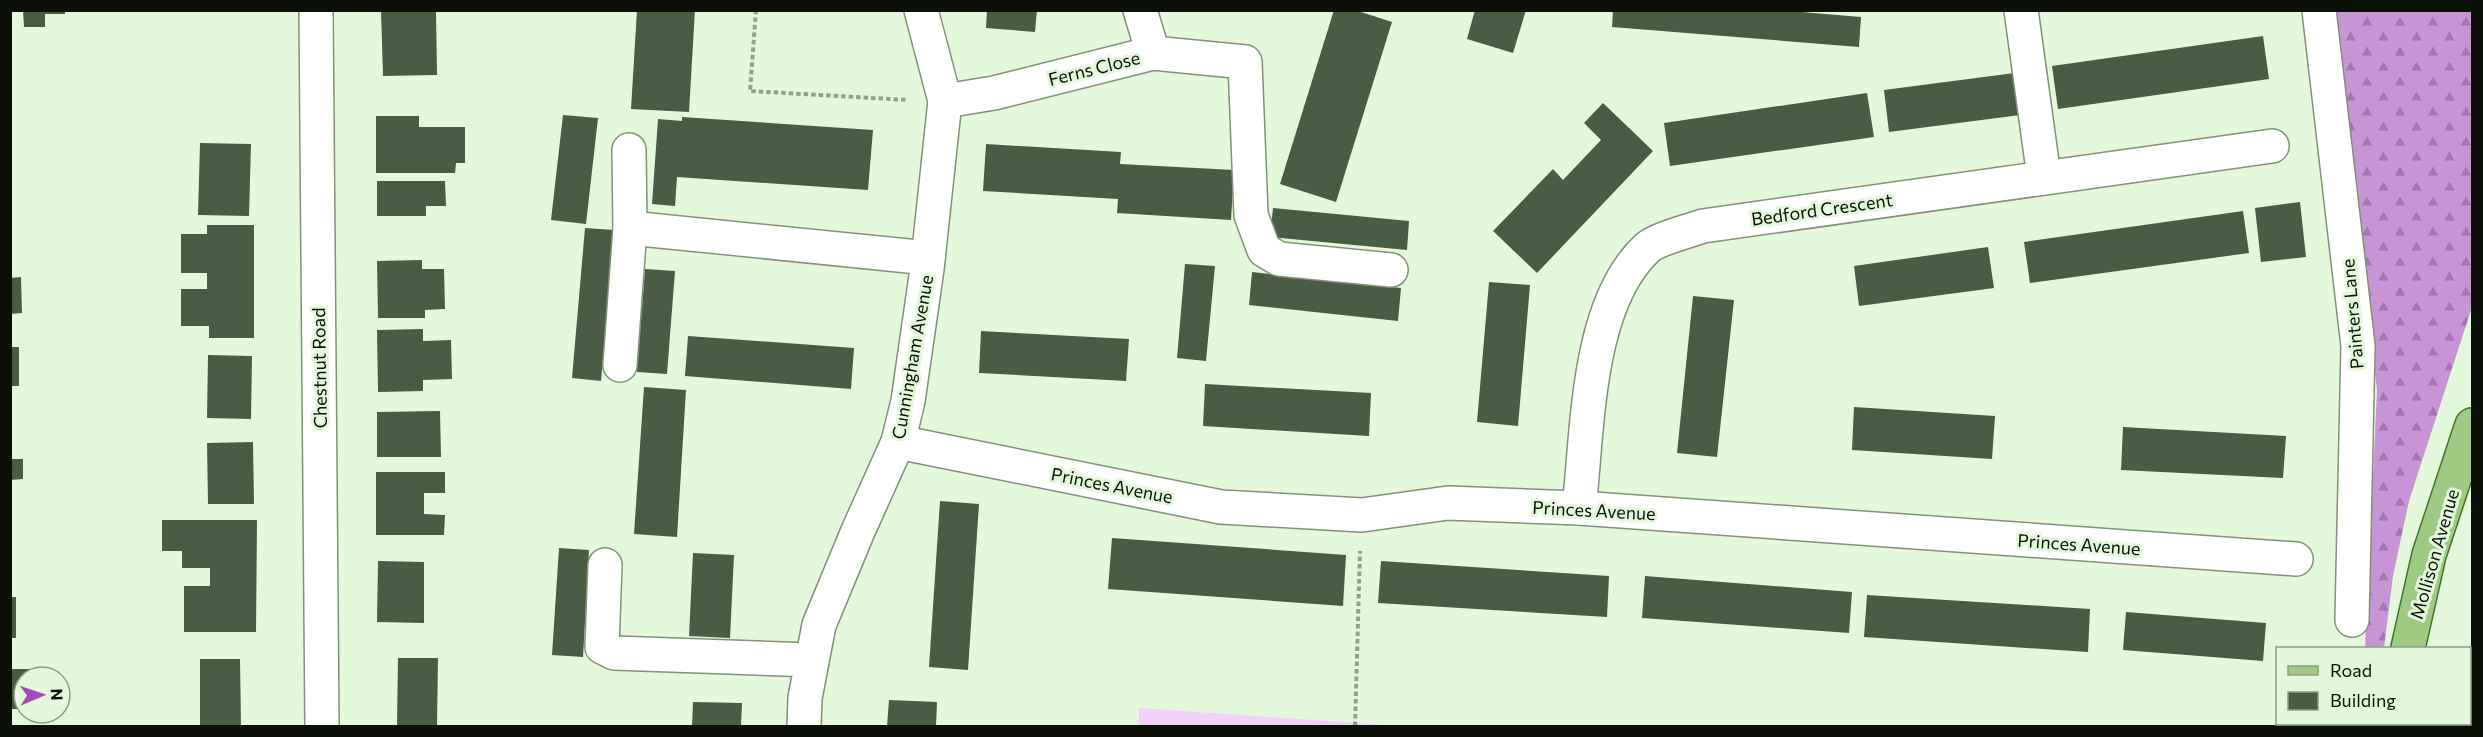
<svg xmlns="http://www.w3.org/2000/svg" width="2483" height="737" viewBox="0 0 2483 737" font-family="Commissioner,sans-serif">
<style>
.green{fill:#f2d1fb}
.forest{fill:url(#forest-firs)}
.building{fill:#4b5c44}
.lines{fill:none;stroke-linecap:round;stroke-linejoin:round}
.minor-casing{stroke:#809278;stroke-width:36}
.major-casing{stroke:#417423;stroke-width:36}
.path{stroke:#91a08a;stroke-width:4;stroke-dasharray:4.5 3;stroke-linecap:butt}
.minor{stroke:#fff;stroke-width:33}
.major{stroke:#9ecb84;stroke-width:33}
.labels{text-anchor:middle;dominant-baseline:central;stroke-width:6;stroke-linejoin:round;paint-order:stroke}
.street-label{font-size:18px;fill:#0b1108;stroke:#e4f8db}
</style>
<defs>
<pattern id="forest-firs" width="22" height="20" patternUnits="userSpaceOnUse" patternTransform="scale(1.5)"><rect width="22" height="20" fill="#c894d6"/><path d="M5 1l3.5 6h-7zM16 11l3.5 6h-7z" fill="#a177ac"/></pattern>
</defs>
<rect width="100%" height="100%" fill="#e4f8db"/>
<path class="green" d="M1139,708L1398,726H1139Z"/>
<path class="forest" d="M2334,11H2472V307L2409,501L2393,576L2384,648H2365L2377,390Z"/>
<g class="building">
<path d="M23,10H65V14H45V27H24Z"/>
<path d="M381,10H436L437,75L383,76Z"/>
<path d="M637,10H695L689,112L631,109Z"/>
<path d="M987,10H1037L1035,32L986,28Z"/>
<path d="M1334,10H1355L1392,22L1336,202L1280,184Z"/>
<path d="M1475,10H1526L1513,53L1467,39Z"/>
<path d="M1613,10H1778L1861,17L1859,47L1612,27Z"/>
<path d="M2263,36L2269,79L2058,109L2052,66Z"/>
<path d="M2022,72L2028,114L1889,132L1884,90Z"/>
<path d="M1867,93L1874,137L1670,166L1664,123Z"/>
<path d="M1603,103L1653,151L1537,273L1493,231L1553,169L1563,180L1601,140L1584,123Z"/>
<path d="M563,115L598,118L586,224L551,220Z"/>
<path d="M376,116H419V127H465V163H456L455,173H376Z"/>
<path d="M682,117L873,130L868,190L677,177L675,206L652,204L658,119L682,121Z"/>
<path d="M200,143L251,144L249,216L198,215Z"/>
<path d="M986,144L1121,152L1120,164L1234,170L1231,220L1117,213L1118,199L983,191Z"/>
<path d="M377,181H445L446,206H426V216H377Z"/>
<path d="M2300,202L2306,257L2261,262L2255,208Z"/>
<path d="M1273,208L1409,221L1407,250L1270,237Z"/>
<path d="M2243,211L2249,253L2030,283L2024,242Z"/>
<path d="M207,225H254V338H209V326H181V289H207V273H181V234H207Z"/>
<path d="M585,228L614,230L601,381L572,378Z"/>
<path d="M1988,247L1994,288L1859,306L1854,266Z"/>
<path d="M422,260V269H444L445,309L425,310V318H378L377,261Z"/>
<path d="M1185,264L1215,266L1206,361L1177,358Z"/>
<path d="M645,269L675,271L667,374L637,372Z"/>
<path d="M1252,272L1401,288L1398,321L1249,305Z"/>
<path d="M21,277L22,313L10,314V278Z"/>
<path d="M1489,282L1530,285L1518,426L1477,422Z"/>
<path d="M1693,296L1734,300L1717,457L1677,453Z"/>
<path d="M423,329V341L451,340L452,379L423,380V391L378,392L377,330Z"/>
<path d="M981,331L1129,339L1126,381L979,373Z"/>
<path d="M688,336L854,348L851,389L685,376Z"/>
<rect x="10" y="347" width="9" height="39"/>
<path d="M208,355L252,356L251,419L207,418Z"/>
<path d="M1205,384L1371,393L1369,436L1203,426Z"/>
<path d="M644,387L686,390L677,537L634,534Z"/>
<path d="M1854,407L1995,416L1992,459L1852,450Z"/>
<path d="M440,411L441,457H377V412Z"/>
<path d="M2123,427L2286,436L2283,478L2121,470Z"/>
<path d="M253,442L254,504H208L207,443Z"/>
<path d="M10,459H23V479L10,480Z"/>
<path d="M376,472H445V493H424V514L445,515L444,535H376Z"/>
<path d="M940,501L979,504L968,670L929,667Z"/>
<path d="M162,520H257L256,632H184V586H210V568H182V551H162Z"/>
<path d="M1112,538L1346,555L1343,606L1108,589Z"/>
<path d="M559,548L589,550L583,657L552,655Z"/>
<path d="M693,553L734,555L730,638L689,636Z"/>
<path d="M378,561L424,562V623L377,622Z"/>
<path d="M1381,561L1609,576L1607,617L1378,603Z"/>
<path d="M1645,576L1852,592L1849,633L1642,618Z"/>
<path d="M1867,595L2090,609L2088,652L1864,637Z"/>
<rect x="10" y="597" width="6" height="41"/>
<path d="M2126,612L2266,623L2263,661L2123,650Z"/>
<path d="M398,658H438L437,726H397Z"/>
<path d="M200,659H240L241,726H200Z"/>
<path d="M10,669H34V677H24V709H10Z"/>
<path d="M889,700L937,702L936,726H887Z"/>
<path d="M693,702L742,703L741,726H692Z"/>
</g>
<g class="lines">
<g class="minor-casing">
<g id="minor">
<path d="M316,10L322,726"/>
<path d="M1140,10L1153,53"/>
<path d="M2021,10L2044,177"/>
<path d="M2319,10L2358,346L2352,620"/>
<path d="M945,101L994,93L1153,53L1245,62L1251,215L1264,250L1279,259L1391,270"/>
<path d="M630,228L928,258"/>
<path d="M620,365L630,228L629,150"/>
<path d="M898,442L1221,507L1362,515L1448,503L1579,508L2296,559"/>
<path d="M1579,508C1588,430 1586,305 1647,248C1657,239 1689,231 1703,226L2272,146"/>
<path d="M605,565L602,647L614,653L812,660"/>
<path d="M2470,678L2472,679"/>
<path d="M804,726L805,698L819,625L858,531L898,442L908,401L927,269L945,101L921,10"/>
</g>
</g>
<g class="major-casing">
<g id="major">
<path d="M2408,648L2429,555L2472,425"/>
<path d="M2397,726V724"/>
</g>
</g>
<g class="path">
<path d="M756,10L750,91L908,100"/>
<path d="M1355,726L1360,551"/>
<path d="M2352,726V724"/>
</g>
<use href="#minor" class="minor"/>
<use href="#major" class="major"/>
</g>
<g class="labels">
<g class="street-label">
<text transform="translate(1094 68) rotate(-14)">Ferns Close</text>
<text transform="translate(1822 209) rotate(-8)">Bedford Crescent</text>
<text transform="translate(2352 314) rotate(-95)">Painters Lane</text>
<text transform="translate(912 357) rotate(-80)">Cunningham Avenue</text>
<text transform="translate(319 368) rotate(-91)">Chestnut Road</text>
<text transform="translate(1112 485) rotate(11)">Princes Avenue</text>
<text transform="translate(1594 510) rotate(3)">Princes Avenue</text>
<text transform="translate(2079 544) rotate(4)">Princes Avenue</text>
<text transform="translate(2434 554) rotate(-74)">Mollison Avenue</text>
</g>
</g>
<rect width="2483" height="737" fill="none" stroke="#0b1108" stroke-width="24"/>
<rect x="2276" y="647" width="195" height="78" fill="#e4f8db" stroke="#8d9c87" stroke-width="1.5"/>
<rect x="2288" y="666" width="30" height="9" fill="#9ecb84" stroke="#8d9c87" stroke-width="1.5"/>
<text x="2330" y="677" font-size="18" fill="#0b1108">Road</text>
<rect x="2288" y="692" width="30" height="18" fill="#4b5c44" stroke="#8d9c87" stroke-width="1.5"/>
<text x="2330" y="707" font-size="18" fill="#0b1108">Building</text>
<g transform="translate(42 695) rotate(88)"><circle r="28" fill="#e4f8db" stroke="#8d9c87" stroke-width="1.5"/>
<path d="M0-4.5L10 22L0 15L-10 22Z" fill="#a34cb9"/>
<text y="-9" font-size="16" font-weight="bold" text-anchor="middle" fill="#0b1108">N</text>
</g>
</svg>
